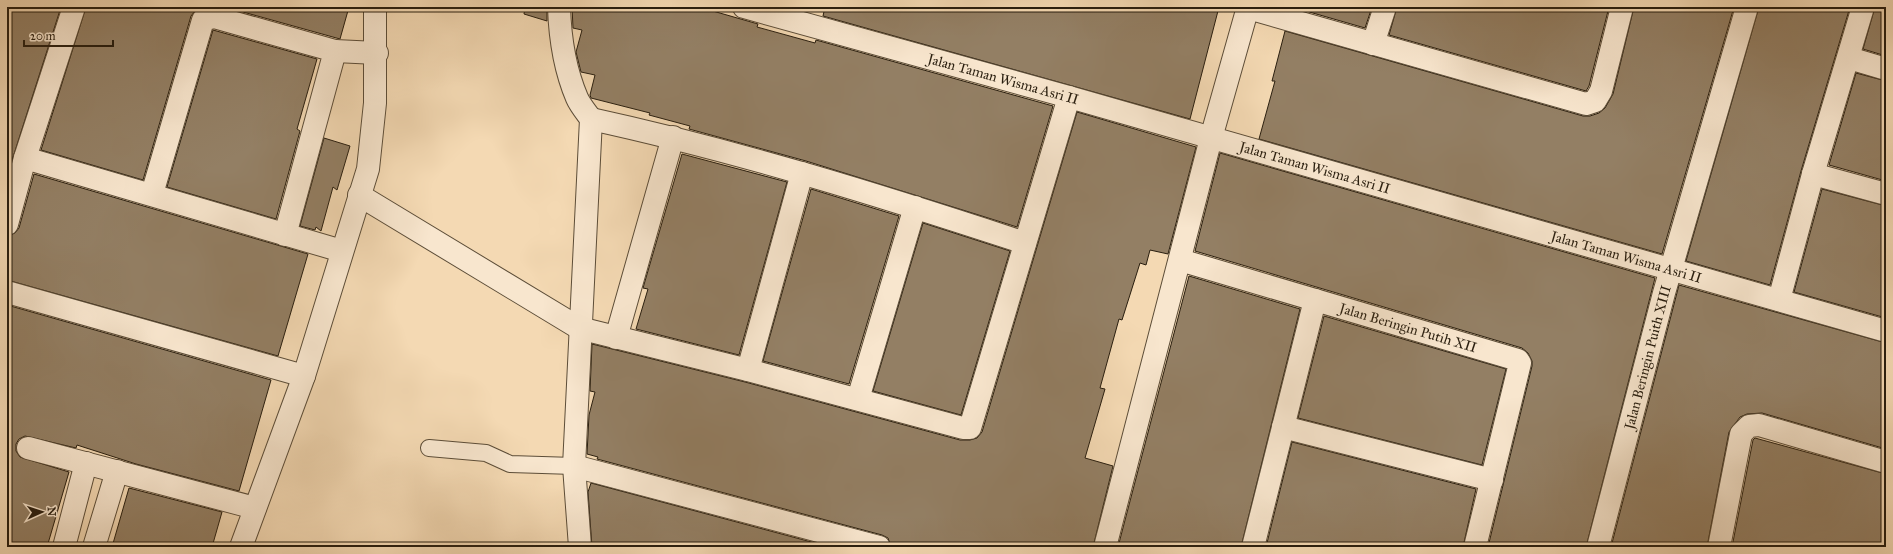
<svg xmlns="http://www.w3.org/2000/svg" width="1893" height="554" viewBox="0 0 1893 554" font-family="'IM FELL Great Primer',serif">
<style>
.building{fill:#937f64;stroke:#291e0f}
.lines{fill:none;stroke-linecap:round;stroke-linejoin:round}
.lane-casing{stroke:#5c4d38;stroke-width:18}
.street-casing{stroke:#5c4d38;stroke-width:24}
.lane{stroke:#f8e6ce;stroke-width:16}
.street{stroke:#f8e6ce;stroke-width:22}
.labels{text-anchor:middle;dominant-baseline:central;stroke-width:4;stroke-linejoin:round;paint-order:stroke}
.street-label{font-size:14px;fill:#291e0f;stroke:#f8e6ce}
</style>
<rect width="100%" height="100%" fill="#f4d9b3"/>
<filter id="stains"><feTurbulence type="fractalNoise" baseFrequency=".005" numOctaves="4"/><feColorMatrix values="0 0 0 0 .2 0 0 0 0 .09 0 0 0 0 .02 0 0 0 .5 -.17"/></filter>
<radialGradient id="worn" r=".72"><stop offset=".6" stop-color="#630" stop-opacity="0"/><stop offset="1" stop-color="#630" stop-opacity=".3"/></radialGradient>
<g class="building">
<path d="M7,7H61L7,176Z"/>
<path d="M86,7H203L195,11L191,16L143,180L41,150Z"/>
<path d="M225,7H349L340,39Z"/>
<path d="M525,7H547V21L524,14Z"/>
<path d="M572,7H699L758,24L757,27L815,43L816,40L1053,106L1017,227L806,161L689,129L690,126L649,115L650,113L591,98L590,95L595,75L581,72L576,52L582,30L573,28Z"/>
<path d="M825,7H1219L1190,119L823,16Z"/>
<path d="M1292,7H1372L1365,28Z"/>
<path d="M1397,7H1609L1589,86L1586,91L1389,35Z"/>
<path d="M1634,7H1734L1662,254L1259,139L1275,81H1272L1285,31L1583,116H1590L1599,113L1605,108L1613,94Z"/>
<path d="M1759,7H1850L1801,171L1770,285L1686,261Z"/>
<path d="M1875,7H1886V56L1863,49Z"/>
<path d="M213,30L317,59L297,129L300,131L276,219L167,187Z"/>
<path d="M1856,73L1886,81V181L1829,165Z"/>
<path d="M1077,112L1196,147L1168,254L1150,250L1146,265L1140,263L1122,320L1119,319L1100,388L1105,389L1085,458L1113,466L1093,547H891L888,538L882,535L597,459L598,457L587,454L589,415L595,392L590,391L592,344L745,382L960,440H970L977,438L982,432Z"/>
<path d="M324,138L350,146L337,190L333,187L321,231L316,227L315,230L300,226Z"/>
<path d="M1220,153L1655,278L1586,547H1488L1532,366V361L1528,353L1522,348L1195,251Z"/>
<path d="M682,154L787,182L739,355L636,329L648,289L643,288Z"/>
<path d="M34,174L308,254L278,356L7,280V236L15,233L19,228Z"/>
<path d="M811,189L899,216L849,384L763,361Z"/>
<path d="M1822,189L1886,206V318L1794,292Z"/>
<path d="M923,223L1010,251L961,415L873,391Z"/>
<path d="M1189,276L1300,309L1241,547H1118Z"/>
<path d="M1679,285L1886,343V449L1762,413L1747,414L1740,417L1729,432L1707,547H1611Z"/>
<path d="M7,305L271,380L239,491L136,464L77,445L76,448L25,436L19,439L16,444V451L20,457L69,472L47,547H7Z"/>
<path d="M1324,316L1506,369L1482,465L1298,418Z"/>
<path d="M1755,438L1886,474V547H1732L1753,440Z"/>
<path d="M1292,442L1476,489L1463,547H1266Z"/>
<path d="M591,483L830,547H592L588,492Z"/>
<path d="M129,488L222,512L212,547H112Z"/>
</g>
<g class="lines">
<g class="lane-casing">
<path id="lane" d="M429,448L486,453L510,464L574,466"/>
</g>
<g class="street-casing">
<g id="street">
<path d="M559,7C560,38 565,70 577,98C580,105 586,112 591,119L574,466L580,547"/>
<path id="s1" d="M744,7L1069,97L1886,331"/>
<path d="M1248,8L1586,104L1595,101L1601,91L1622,7"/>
<path d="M1373,44L1385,7"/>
<path d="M335,51L377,53"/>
<path d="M1849,58L1886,69"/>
<path d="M591,119C738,151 882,196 1025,243"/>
<path d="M25,158L342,251"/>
<path d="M1813,174L1886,194"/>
<path d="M152,194L203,20L214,17L335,51L285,235"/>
<path d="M359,195L579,328L748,370L963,428H970L1069,97"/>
<path d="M7,224L25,158L74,7"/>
<path id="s2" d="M1180,260L1518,360L1520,363L1475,547"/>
<path d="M7,292L304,376"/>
<path d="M1779,300L1813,174L1863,7"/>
<path d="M616,338L673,137"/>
<path d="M748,370L802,173"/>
<path d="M858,399L915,207"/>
<path d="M1283,427L1492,480"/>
<path d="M28,448L255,508"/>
<path d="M574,466L879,547"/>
<path d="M64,547L86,463"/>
<path d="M94,547L117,471"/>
<path d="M241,547L304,376L368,169L375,103V7"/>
<path d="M1105,547L1211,138L1248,7"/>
<path d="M1253,547L1315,300"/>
<path id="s3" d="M1598,547L1664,293L1747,7"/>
<path d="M1719,547L1741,434L1749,426L1759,425L1886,462"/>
</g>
</g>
<use href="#lane" class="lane"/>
<use href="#street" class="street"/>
</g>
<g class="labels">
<g class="street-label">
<text stroke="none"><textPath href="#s1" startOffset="269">Jalan Taman Wisma Asri II</textPath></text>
<text stroke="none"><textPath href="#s1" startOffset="593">Jalan Taman Wisma Asri II</textPath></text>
<text stroke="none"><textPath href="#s1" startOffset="917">Jalan Taman Wisma Asri II</textPath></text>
<text stroke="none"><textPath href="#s2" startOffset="238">Jalan Beringin Putih XII</textPath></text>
<text stroke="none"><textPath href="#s3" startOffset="196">Jalan Beringin Puith XIII</textPath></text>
</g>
</g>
<rect width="1893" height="554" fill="none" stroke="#f4d9b3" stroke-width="24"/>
<rect x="8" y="8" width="1877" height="538" fill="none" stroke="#291e0f" stroke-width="2"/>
<rect x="12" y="12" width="1869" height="530" fill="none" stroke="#291e0f"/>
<g transform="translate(42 512) rotate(87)" stroke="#f8e6ce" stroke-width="3" paint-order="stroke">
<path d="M0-3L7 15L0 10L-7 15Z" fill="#291e0f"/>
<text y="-6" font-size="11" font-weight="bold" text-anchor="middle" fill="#291e0f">N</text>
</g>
<path d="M24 40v6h89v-6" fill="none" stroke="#291e0f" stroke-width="2"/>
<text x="30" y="40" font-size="12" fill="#291e0f" stroke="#f8e6ce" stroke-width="3" paint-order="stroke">20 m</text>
<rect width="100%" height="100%" filter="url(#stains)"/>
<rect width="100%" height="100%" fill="url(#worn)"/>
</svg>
